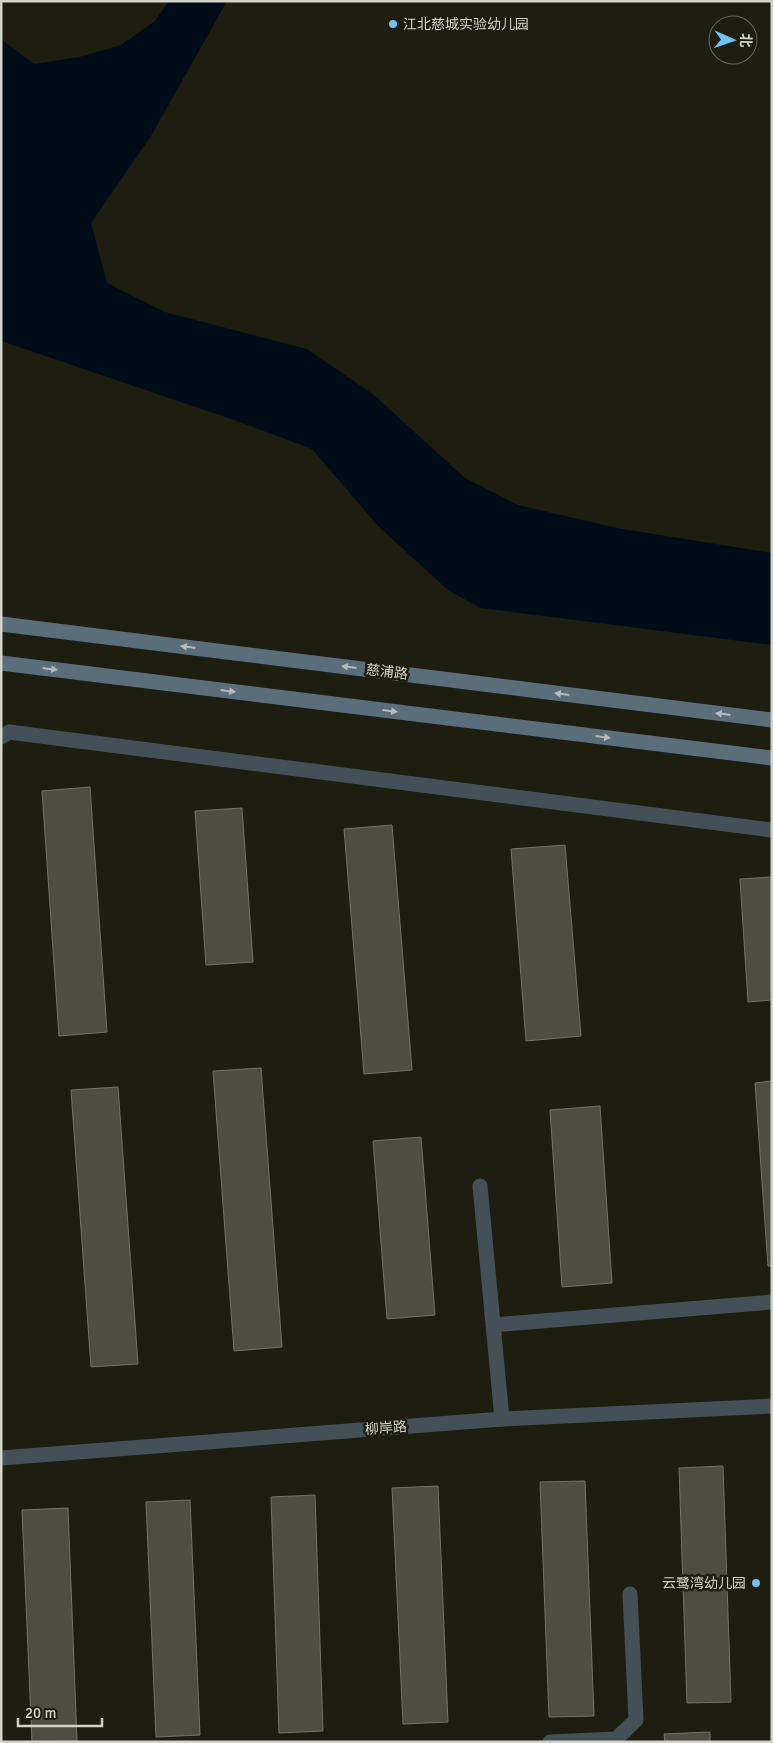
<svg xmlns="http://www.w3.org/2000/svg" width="773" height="1743" viewBox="0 0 773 1743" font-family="Signika,'Noto Sans SC',sans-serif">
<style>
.water{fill:#000d19}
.building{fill:#4d4e3f;stroke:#737464}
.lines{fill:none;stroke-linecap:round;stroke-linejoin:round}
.lane{stroke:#445058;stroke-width:15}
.street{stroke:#445058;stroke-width:15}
.secondary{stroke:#5a6d7b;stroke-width:15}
.oneway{fill:#b4bab6}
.poi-dot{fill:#71c1f5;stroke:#1d1e10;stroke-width:2}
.labels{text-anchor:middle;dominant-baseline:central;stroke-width:5;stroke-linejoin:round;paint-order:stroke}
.poi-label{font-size:14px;fill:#d2d3c9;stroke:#1d1e10;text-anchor:start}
.street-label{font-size:14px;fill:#d2d3c9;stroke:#1d1e10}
</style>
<rect width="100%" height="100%" fill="#1d1e10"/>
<path class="water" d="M169,1H227L151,136L91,223L107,283L165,312L307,349L374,395L465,478L518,505L617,528L772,553V645L481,608L449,591L378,526L312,449L234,420L1,341V39L34,64L79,57L121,45L155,21Z"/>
<g class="building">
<path d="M90,787L107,1032L59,1036L42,791Z"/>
<path d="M242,808L253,962L206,965L195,811Z"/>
<path d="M392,825L412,1070L364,1074L344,829Z"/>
<path d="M565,845L581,1036L526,1041L511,849Z"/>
<path d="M772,877V1000L748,1002L740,879Z"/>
<path d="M261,1068L282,1347L234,1351L213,1071Z"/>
<path d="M772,1081V1266H768L755,1083Z"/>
<path d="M118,1087L138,1364L91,1367L71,1090Z"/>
<path d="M600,1106L612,1283L562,1287L550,1110Z"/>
<path d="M421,1137L435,1315L387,1319L373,1141Z"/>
<path d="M723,1466L731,1702L687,1703L679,1468Z"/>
<path d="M585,1481L594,1716L549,1717L540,1482Z"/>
<path d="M438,1486L448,1722L403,1724L392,1488Z"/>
<path d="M315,1495L323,1731L279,1733L271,1497Z"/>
<path d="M190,1500L200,1735L156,1737L146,1502Z"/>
<path d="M68,1508L77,1741L32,1742L22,1510Z"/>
<path d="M710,1732V1742H665L664,1734Z"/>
</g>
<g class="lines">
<g class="lane">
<path d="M1,737L9,732L772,830"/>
<path d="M480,1186L502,1419"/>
<path d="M493,1325L772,1302"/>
<path d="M550,1742L616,1739L636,1720L630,1594"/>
</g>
<path class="street" d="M1,1458L502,1419L772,1406"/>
<g class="secondary">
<path d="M1,624L772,720"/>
<path d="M1,663L772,758"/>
</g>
</g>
<defs><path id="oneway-solid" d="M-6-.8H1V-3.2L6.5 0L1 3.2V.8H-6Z" transform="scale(1.25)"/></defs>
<g class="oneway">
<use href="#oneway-solid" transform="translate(188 647) rotate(-173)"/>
<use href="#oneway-solid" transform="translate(349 667) rotate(-173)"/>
<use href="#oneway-solid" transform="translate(50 669) rotate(7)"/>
<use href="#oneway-solid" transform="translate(228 691) rotate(7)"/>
<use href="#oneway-solid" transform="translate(562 694) rotate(-173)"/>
<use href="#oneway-solid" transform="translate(390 711) rotate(7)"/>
<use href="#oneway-solid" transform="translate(723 714) rotate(-173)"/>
<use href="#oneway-solid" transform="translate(603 737) rotate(7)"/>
</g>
<g class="poi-dot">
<circle cx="393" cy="24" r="5"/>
<circle cx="756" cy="1583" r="5"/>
</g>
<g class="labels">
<g class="poi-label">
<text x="403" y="24">江北慈城实验幼儿园</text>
<text x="746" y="1583" text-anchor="end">云鹭湾幼儿园</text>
</g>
<g class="street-label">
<text transform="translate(387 672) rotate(7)">慈浦路</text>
<text transform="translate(386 1428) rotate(-4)">柳岸路</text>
</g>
</g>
<rect width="773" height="1743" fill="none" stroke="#d2d3c9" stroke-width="5"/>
<g transform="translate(733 40) rotate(92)"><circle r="24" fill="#1d1e10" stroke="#65665a"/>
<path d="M0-4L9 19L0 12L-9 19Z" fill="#71c1f5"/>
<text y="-8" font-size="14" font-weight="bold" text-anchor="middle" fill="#d2d3c9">北</text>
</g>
<path d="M18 1718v8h84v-8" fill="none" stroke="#d2d3c9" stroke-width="2.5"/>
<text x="25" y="1718" font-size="15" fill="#d2d3c9" stroke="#1d1e10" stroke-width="4" paint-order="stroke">20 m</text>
</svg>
